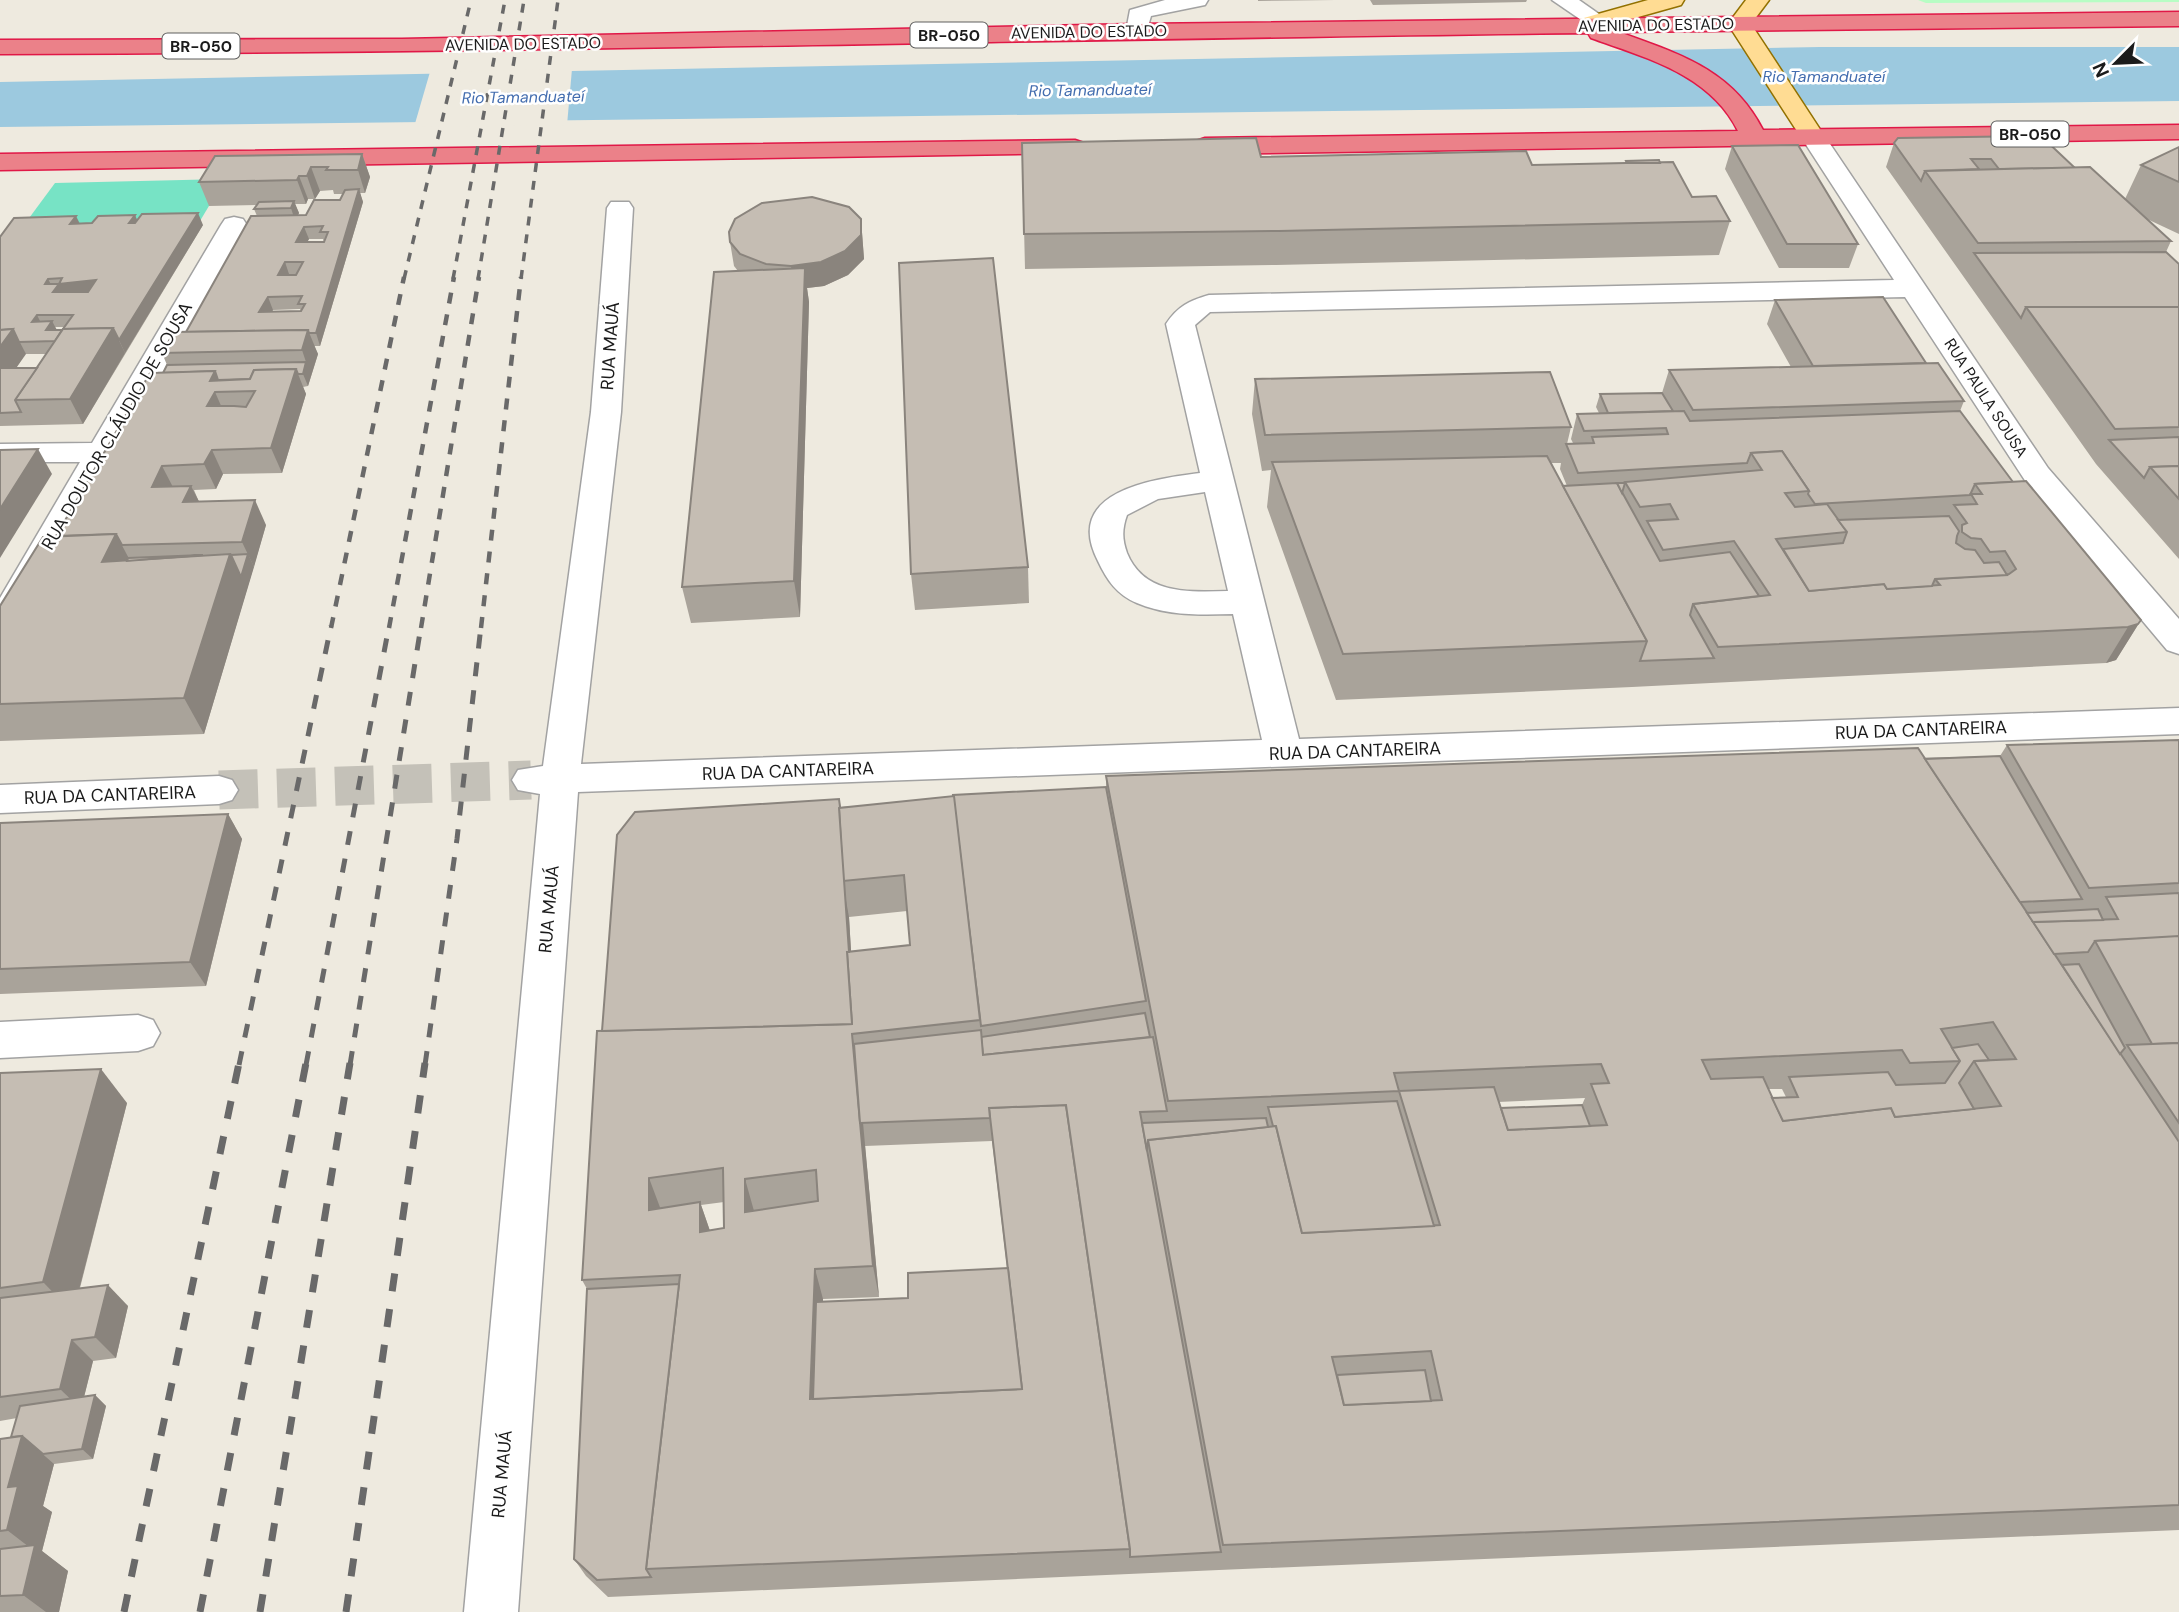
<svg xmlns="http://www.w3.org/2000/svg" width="2179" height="1612" viewBox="0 0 2179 1612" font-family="'DM Sans',sans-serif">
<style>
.park{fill:#b7fdc4}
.pitch{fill:#77e3c5}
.water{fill:#9cc9df}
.pier{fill:#eeeadf}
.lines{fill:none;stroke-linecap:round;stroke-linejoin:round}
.minor-tunnel{stroke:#c4c1b8;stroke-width:39;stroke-dasharray:39 19;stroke-linecap:butt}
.minor-casing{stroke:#a2a2a2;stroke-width:3}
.major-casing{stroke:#927100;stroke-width:3}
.highway-casing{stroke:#e01847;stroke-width:3}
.minor{fill:#fff;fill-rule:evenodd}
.major{fill:#ffdc93;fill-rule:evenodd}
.highway{fill:#eb8189;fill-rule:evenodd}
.rail-far3{stroke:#696969;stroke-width:3.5;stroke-dasharray:9 9;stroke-linecap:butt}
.rail-far2{stroke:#696969;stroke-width:4.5;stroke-dasharray:11 11;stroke-linecap:butt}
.rail-far1{stroke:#696969;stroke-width:5;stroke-dasharray:14 14;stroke-linecap:butt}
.rail{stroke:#696969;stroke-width:7;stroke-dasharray:18 18;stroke-linecap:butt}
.wall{fill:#a9a39a;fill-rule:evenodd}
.shaded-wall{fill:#8a847d}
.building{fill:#c5bdb3;stroke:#8a847d;stroke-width:2;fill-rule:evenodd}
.labels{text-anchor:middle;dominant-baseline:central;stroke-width:5;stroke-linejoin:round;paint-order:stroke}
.far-street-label{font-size:16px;fill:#1b1b1b;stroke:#fff}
.shield{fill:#fff;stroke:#5f5f5f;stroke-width:2}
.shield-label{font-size:16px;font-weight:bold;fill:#1b1b1b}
.far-water-label{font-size:16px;font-style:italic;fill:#436daf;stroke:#fff}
.street-label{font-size:18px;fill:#1b1b1b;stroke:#fff}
</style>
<rect width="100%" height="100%" fill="#eeeadf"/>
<path class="park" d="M1918,0H2179V2L1926,3Z"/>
<path class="pitch" d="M225,179L197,226L21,229L55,183Z"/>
<path class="water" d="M1820,47H2179V101L0,127V82Z"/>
<path class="pier" d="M572,69L567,125L414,127L430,72Z"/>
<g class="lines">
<path class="minor-tunnel" d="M219,790L531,780"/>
<g class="minor-casing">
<g id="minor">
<path d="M1165,0H1208L1205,5L1151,16L1145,36H1129L1126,31L1130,10Z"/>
<path d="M1552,0H1579L1609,21L1606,26H1590Z"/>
<path d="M1813,130L1822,132L2048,468L2179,619V654L2167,650L2026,482L1905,297L1210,312L1195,325L1299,739L2179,708V734L578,792L518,1612H464L540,794L518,790L512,780L518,770L543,766L591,412L607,208L611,202H629L633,208L621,412L581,764L1262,740L1233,614C1201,615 1167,616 1137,603C1117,595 1107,580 1098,561C1062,491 1153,479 1200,473L1166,324C1178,306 1189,301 1209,295L1894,280L1801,137L1804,132ZM1205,492L1228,591C1189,592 1144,595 1127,553C1122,539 1122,529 1127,515L1158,499Z"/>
<path d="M234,217L243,219L247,225L17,627L12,635L0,639V598L80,462H0V444L92,443L221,225L225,219Z"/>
<path d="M219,776L232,780L238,790L232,800L219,804L0,813V785Z"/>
<path d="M138,1015L153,1020L160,1033L153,1046L138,1051L0,1058V1022Z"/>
</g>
</g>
<g class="major-casing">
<g id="major">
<path d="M1648,0H1684L1681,5L1581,33L1570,26L1573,21Z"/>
<path d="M1746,0H1769L1751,24L1825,137L1822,142H1804L1728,24Z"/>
</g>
</g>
<g class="highway-casing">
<g id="highway">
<path d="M2179,12V26L1619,32C1679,54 1732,69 1763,130L2179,125V139L1205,154L1196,151L1192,146L1196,141L1205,138L1738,131C1710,74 1646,58 1591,38L1588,33C1058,39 529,53 0,54V40L402,39L1137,24Z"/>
<path d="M1075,140L1084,143L1088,148L1084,153L0,170V154Z"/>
</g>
</g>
<use href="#minor" class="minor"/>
<use href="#major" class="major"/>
<use href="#highway" class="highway"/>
<g class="rail-far3">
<path d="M404,279L471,0"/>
<path d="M453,279L505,0"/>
<path d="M478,279L524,0"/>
<path d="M521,279L558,0"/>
</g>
<g class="rail-far2">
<path d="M331,628L404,277"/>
<path d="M389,628L454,277"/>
<path d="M421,628L479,277"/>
<path d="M481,628L521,277"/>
</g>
<g class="rail-far1">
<path d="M239,1065L331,626"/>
<path d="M306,1065L389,626"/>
<path d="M350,1065L421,626"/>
<path d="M425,1065L457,839L481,626"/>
</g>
<g class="rail">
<path d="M124,1612L239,1063"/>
<path d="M200,1612L306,1063"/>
<path d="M260,1612L350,1063"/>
<path d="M346,1612L425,1063"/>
</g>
</g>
<g class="wall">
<path d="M1258,0H1336L1258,1Z"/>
<path d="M1370,0H1527L1526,2L1373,5Z"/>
<path d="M1022,143L1261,157L1532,165L1625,163L1626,161L1660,163L1692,197L1730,221L1719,255L1276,265L1025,269Z"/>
<path d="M1894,143L2075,168L2125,199L2141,165L2179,147V234L2147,219L2171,241L2166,252L2179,264V559L2096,464L1886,167Z"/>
<path d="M1732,146L1858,244L1849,268H1779L1725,169Z"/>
<path d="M362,154L370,177L365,193H360L363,202L320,346H314L318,354L308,386L303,387L306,394L282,473L223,474L216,489L194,490L199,502L266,525L204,734L0,741V606L56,536L163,373L167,365L162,353L186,332L257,216L254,209L257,205L209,206L199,182ZM333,190L334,194H343L340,200L306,215H298L299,213L295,204H306L308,199H315L320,191ZM309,239H323L324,242H307ZM300,309L301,311L271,312L273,310Z"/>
<path d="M135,215L137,220L203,225L83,424L0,426V237L79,224L92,223ZM55,327H64L62,330H57ZM25,354H46L37,368H16Z"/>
<path d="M861,219L864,259L848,275L824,286L807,288L809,302L800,617L691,623L682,587L738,271L734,266L730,242Z"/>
<path d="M1775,300L1926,363L1964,401L1960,411L2013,482L2141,620L2116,660L2106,663L1632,687L1336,700L1267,507L1271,470L1262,471L1252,414L1255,379L1571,427L1567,444L1573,443L1571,439L1577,414L1599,413L1596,407L1600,394L1662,393L1669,370L1791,367L1767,324ZM1551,463H1561L1560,469L1567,486H1563Z"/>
<path d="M1028,567L1029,603L915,610L911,574Z"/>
<path d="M2179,740V1530L1219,1570L608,1597L586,1576L574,1559L587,1289L582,1280L602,1031L839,799L841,807L1106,787V776L2000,756L2007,745ZM907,911L910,945L851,952L849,917ZM1768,1089H1782L1786,1097L1772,1098ZM1585,1098L1582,1105L1501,1108L1498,1102ZM992,1141L1007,1268L908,1298L823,1302V1299L879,1297L865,1146ZM724,1202V1228L710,1231L701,1205Z"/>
<path d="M228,814L242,839L206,986L0,994V823Z"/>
<path d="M0,1073L127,1103L80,1288L128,1306L116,1358L93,1361L84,1397L95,1395L106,1406L93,1459L54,1464L43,1506L52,1512L42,1551L68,1571L59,1612H0V1439L11,1437L17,1418L0,1421Z"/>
</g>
<g class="shaded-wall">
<path d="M362,154L370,177L365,193L358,170Z"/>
<path d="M311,167L320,191L315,199L307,176Z"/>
<path d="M299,176L308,199L306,204L297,180Z"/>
<path d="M359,189L363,202L320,346L316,333Z"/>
<path d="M294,201L299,213L295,221L291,208Z"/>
<path d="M198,213L203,225L125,353L119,340Z"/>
<path d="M135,215L140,227L129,223Z"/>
<path d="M76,216L82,228L70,224Z"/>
<path d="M861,219L864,259L848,275L824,286L807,288L809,302L800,617L794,581V290L791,266Z"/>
<path d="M304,227L309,239L301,254L296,242Z"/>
<path d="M285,262L289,274L283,288L278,275Z"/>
<path d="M48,279L54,290L59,284L96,280L102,293L51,297L45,284Z"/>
<path d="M268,297L273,310L264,325L259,312Z"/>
<path d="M37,315L43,327L32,322Z"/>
<path d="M52,321L59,334L46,330Z"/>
<path d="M113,328L125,353L83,424L70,399Z"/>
<path d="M13,329L26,354L0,391V347Z"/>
<path d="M308,330L318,354L308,386L303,374L306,362L302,350Z"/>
<path d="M296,369L306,394L282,473L271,448Z"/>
<path d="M215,371L223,392L210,381Z"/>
<path d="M215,392L226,417L207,406Z"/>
<path d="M38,449L52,474L0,558V509Z"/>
<path d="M212,450L223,474L216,489L204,464Z"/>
<path d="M162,466L175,491L152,487Z"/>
<path d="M191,486L204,511L183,502Z"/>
<path d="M255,500L266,525L254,567L242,542Z"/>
<path d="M116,534L135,570L102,562Z"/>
<path d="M230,554L241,577L248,554L254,567L204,734L184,698Z"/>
<path d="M2141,620L2116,660L2106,663L2128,627Z"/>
<path d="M228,814L242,839L206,986L190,962Z"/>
<path d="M845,895L849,917L856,1033L854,1034Z"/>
<path d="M852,1034L858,1068L879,1297L873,1266Z"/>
<path d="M101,1069L127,1103L73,1313L43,1282Z"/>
<path d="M649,1178L661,1210H649Z"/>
<path d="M745,1179L754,1211L745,1212Z"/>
<path d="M700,1202L711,1234L700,1232Z"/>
<path d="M815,1269L823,1299L819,1407L810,1399Z"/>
<path d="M108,1285L128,1306L116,1358L95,1337Z"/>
<path d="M72,1340L93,1361L81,1409L60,1389Z"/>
<path d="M95,1395L106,1406L93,1459L82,1449Z"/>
<path d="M22,1436L54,1464L43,1506L52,1512L42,1551L68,1571L59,1612H46L23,1595L33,1550L7,1530L8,1487Z"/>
</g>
<g class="building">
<path d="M2041,136L2075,168L1999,169L1991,159H1971L1979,169L1925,171L1921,181L1894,143L1898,138Z"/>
<path d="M1256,138L1261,157L1526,151L1532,165L1673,162L1692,197L1716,196L1730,221L1279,231L1024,234L1022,143Z"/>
<path d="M1798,145L1858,244H1787L1732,146Z"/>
<path d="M2179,147V182L2141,165Z"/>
<path d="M362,154L358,170H326L328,167H311L307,176H299L297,180L199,182L215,156Z"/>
<path d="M1659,160L1660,163H1627L1626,161Z"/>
<path d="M2090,167L2171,241L1978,243L1925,171Z"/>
<path d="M359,189L316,333H309L308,330L186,332L251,216L306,215L314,200H340L345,190ZM323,226L320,232H328L324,242H296L304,227ZM285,262H303L296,275H278ZM302,296L298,304H305L301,311L259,312L268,297Z"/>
<path d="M812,197L849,207L861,219V235L845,251L821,262L791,266L766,264L740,254L730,242L729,232L735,219L762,203Z"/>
<path d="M294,201L291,208L254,209L259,202Z"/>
<path d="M198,213L119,340L113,328L63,329L73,315H37L32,322L52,321L46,330H62L55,341L19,342L13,329L0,330V237L14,218L76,216L70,224L92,223L98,216L135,215L129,223H135L142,214ZM62,278L59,284H45L48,279ZM96,280L88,292H53L59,284Z"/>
<path d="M2166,252L2179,264V307H2026L2021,318L1974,253Z"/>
<path d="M993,258L1028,567L911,574L899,263Z"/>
<path d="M805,268L794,581L682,587L714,272Z"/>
<path d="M1883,297L1926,363L1813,366L1775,300Z"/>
<path d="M2026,307H2179V427L2115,429Z"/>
<path d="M113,328L70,399L15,400L63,329Z"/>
<path d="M13,329L0,347V330Z"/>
<path d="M308,330L302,350L162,353L174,332Z"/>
<path d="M306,362L303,374H298L296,369L254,370L250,379L218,380L215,371L163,373L167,365Z"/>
<path d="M1938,363L1964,401L1693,410L1669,370Z"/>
<path d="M0,368H37L15,400L21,412L0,413Z"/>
<path d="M296,369L271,448L212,450L204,464L162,466L152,487L191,486L183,502L255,500L242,542L122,545L116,534L56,536L150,373L215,371L210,381L250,379L254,370ZM255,391L246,407L234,406H207L215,392Z"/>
<path d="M1550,372L1571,427L1265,435L1255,379Z"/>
<path d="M1662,393L1673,411L1608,413L1600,394Z"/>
<path d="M1684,411L1690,421L1960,411L2013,482L1975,484L1970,495L1815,504L1808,494L1809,491L1782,451L1751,453L1747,463L1578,473L1566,444L1594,443L1592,437L1668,434L1666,428L1584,431L1577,414Z"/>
<path d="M2179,437V466L2150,467L2144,478L2109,440Z"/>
<path d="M38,449L0,509V450Z"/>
<path d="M1782,451L1809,491L1785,493L1795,507L1827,504L1847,532L1776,539L1809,591L1884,584L1887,589L1940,585L1935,579L2009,574L2016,569L2005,551L1990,552L1981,539L1971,538L1962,532V525L1967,523L1954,505L1977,504L1971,494H1982L1975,484L2026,481L2141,620L2138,624L2128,627L1718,647L1693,604L1770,595L1734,541L1663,550L1647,521L1678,519L1670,504L1640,507L1625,482L1762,470L1751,453Z"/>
<path d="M1547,456L1647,641L1343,654L1272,462Z"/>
<path d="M2179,466V499L2150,467Z"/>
<path d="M1617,483L1660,561L1730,552L1759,596L1693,604L1690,615L1714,658L1640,661L1647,641L1563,486Z"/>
<path d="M1617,483H1625L1622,493Z"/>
<path d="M1949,516L1959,531L1957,536L1956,543L1965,549L1975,550L1984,563L1999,562L2007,575L1935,579L1932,586L1887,589L1884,584L1809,591L1783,549L1843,543L1847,532L1838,520Z"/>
<path d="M116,534L102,562L230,554L184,698L0,704V606L43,537Z"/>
<path d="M248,554L241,577L231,555Z"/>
<path d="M203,555L127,561L128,558Z"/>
<path d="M2179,740V883L2089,888L2007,745Z"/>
<path d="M1918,748L2179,1142V1505L1223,1545L1148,1140L1276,1126L1302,1233L1440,1225L1399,1091L1168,1101L1106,776ZM1993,1022L2016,1059L1974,1061L2001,1106L1895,1117L1891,1108L1783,1121L1763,1077L1711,1079L1702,1060L1902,1050L1910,1063L1960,1061L1941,1029ZM1601,1064L1609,1083L1591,1084L1607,1125L1508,1130L1494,1087L1399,1091L1394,1073ZM1431,1351L1442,1400L1344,1405L1332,1357Z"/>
<path d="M2000,756L2082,899L2020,902L1925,759Z"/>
<path d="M1106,787L1146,1001L981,1026L953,795Z"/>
<path d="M954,796L980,1020L852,1034L873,1266L815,1269L810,1399L1022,1389L989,1108L1066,1105L1130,1549L646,1569L680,1275L582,1280L597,1031L852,1024L847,952L910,945L904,875L843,881L839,808ZM723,1168L724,1228L700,1232V1202L649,1210V1178ZM816,1170L818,1201L745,1212V1179Z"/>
<path d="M839,799L840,807L839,808L849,952H847L852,1024L602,1031L617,835L635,812Z"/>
<path d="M228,814L190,962L0,969V823Z"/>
<path d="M2179,893V937L2095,941L2088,952L2054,954L2033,922L2118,919L2106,897Z"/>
<path d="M2098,909L2103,920L2033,922L2027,913Z"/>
<path d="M2179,936V1043L2152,1044L2095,941Z"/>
<path d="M2079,964L2125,1048L2120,1054L2062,965Z"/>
<path d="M1145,1013L1150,1037L983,1055L981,1037Z"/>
<path d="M981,1030L983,1055L1153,1037L1167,1111L1140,1112L1221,1552L1130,1557V1549L1066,1105L989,1108L990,1118L860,1123L854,1044Z"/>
<path d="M2179,1043V1123L2127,1045Z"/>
<path d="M1978,1044L1989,1060L1974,1061L1959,1083L1974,1109L1895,1117L1891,1108L1783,1121L1772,1098L1798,1097L1789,1077L1888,1072L1896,1085L1945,1083L1960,1061L1952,1048Z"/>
<path d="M101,1069L43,1282L0,1288V1073Z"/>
<path d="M1397,1101L1434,1226L1302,1233L1276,1126H1273L1268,1107Z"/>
<path d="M1582,1105L1590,1126L1508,1130L1501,1108Z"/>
<path d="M1266,1118L1268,1127L1148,1140L1147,1151L1142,1123Z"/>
<path d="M1008,1268L1022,1389L813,1399L816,1302L908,1298V1273Z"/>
<path d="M679,1284L646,1569L651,1577L597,1580L574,1559L587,1289Z"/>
<path d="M108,1285L95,1337L72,1340L60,1389L0,1397V1298Z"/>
<path d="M1425,1370L1431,1401L1344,1405L1337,1375Z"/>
<path d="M95,1395L82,1449L43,1454L22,1436L11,1437L20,1406Z"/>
<path d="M22,1436L8,1487L18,1486L7,1530L0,1531V1439Z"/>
<path d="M35,1545L23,1595L0,1596V1549Z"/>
</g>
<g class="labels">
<g class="far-street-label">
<text transform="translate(1656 25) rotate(-1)">AVENIDA DO ESTADO</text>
<text transform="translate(1089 32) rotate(-1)">AVENIDA DO ESTADO</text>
<text transform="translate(523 44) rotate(-1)">AVENIDA DO ESTADO</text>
<text transform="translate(1986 398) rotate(57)">RUA PAULA SOUSA</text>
</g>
<g class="shield">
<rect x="910.5" y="22.5" width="77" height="25" rx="5"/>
<rect x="162.5" y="33.5" width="77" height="25" rx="5"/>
<rect x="1991.5" y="121.5" width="77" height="25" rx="5"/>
</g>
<g class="shield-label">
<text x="949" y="35">BR-050</text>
<text x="201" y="46">BR-050</text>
<text x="2030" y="134">BR-050</text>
</g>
<g class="far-water-label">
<text x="1824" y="76">Rio Tamanduateí</text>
<text transform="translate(1090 90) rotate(-1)">Rio Tamanduateí</text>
<text transform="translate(523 97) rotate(-1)">Rio Tamanduateí</text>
</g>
<g class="street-label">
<text transform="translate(610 346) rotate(-86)">RUA MAUÁ</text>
<text transform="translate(117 426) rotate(-60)">RUA DOUTOR CLÁUDIO DE SOUSA</text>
<text transform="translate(1921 730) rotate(-2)">RUA DA CANTAREIRA</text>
<text transform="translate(1355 751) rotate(-2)">RUA DA CANTAREIRA</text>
<text transform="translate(788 771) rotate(-2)">RUA DA CANTAREIRA</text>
<text transform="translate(110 795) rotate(-2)">RUA DA CANTAREIRA</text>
<text transform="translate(549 909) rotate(-85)">RUA MAUÁ</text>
<text transform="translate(502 1474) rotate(-85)">RUA MAUÁ</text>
</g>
</g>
<g transform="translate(2116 63) rotate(246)" stroke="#ffffff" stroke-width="5" paint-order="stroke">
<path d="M0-5L12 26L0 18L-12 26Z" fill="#1b1b1b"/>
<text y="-10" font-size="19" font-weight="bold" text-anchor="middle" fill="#1b1b1b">N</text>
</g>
</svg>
